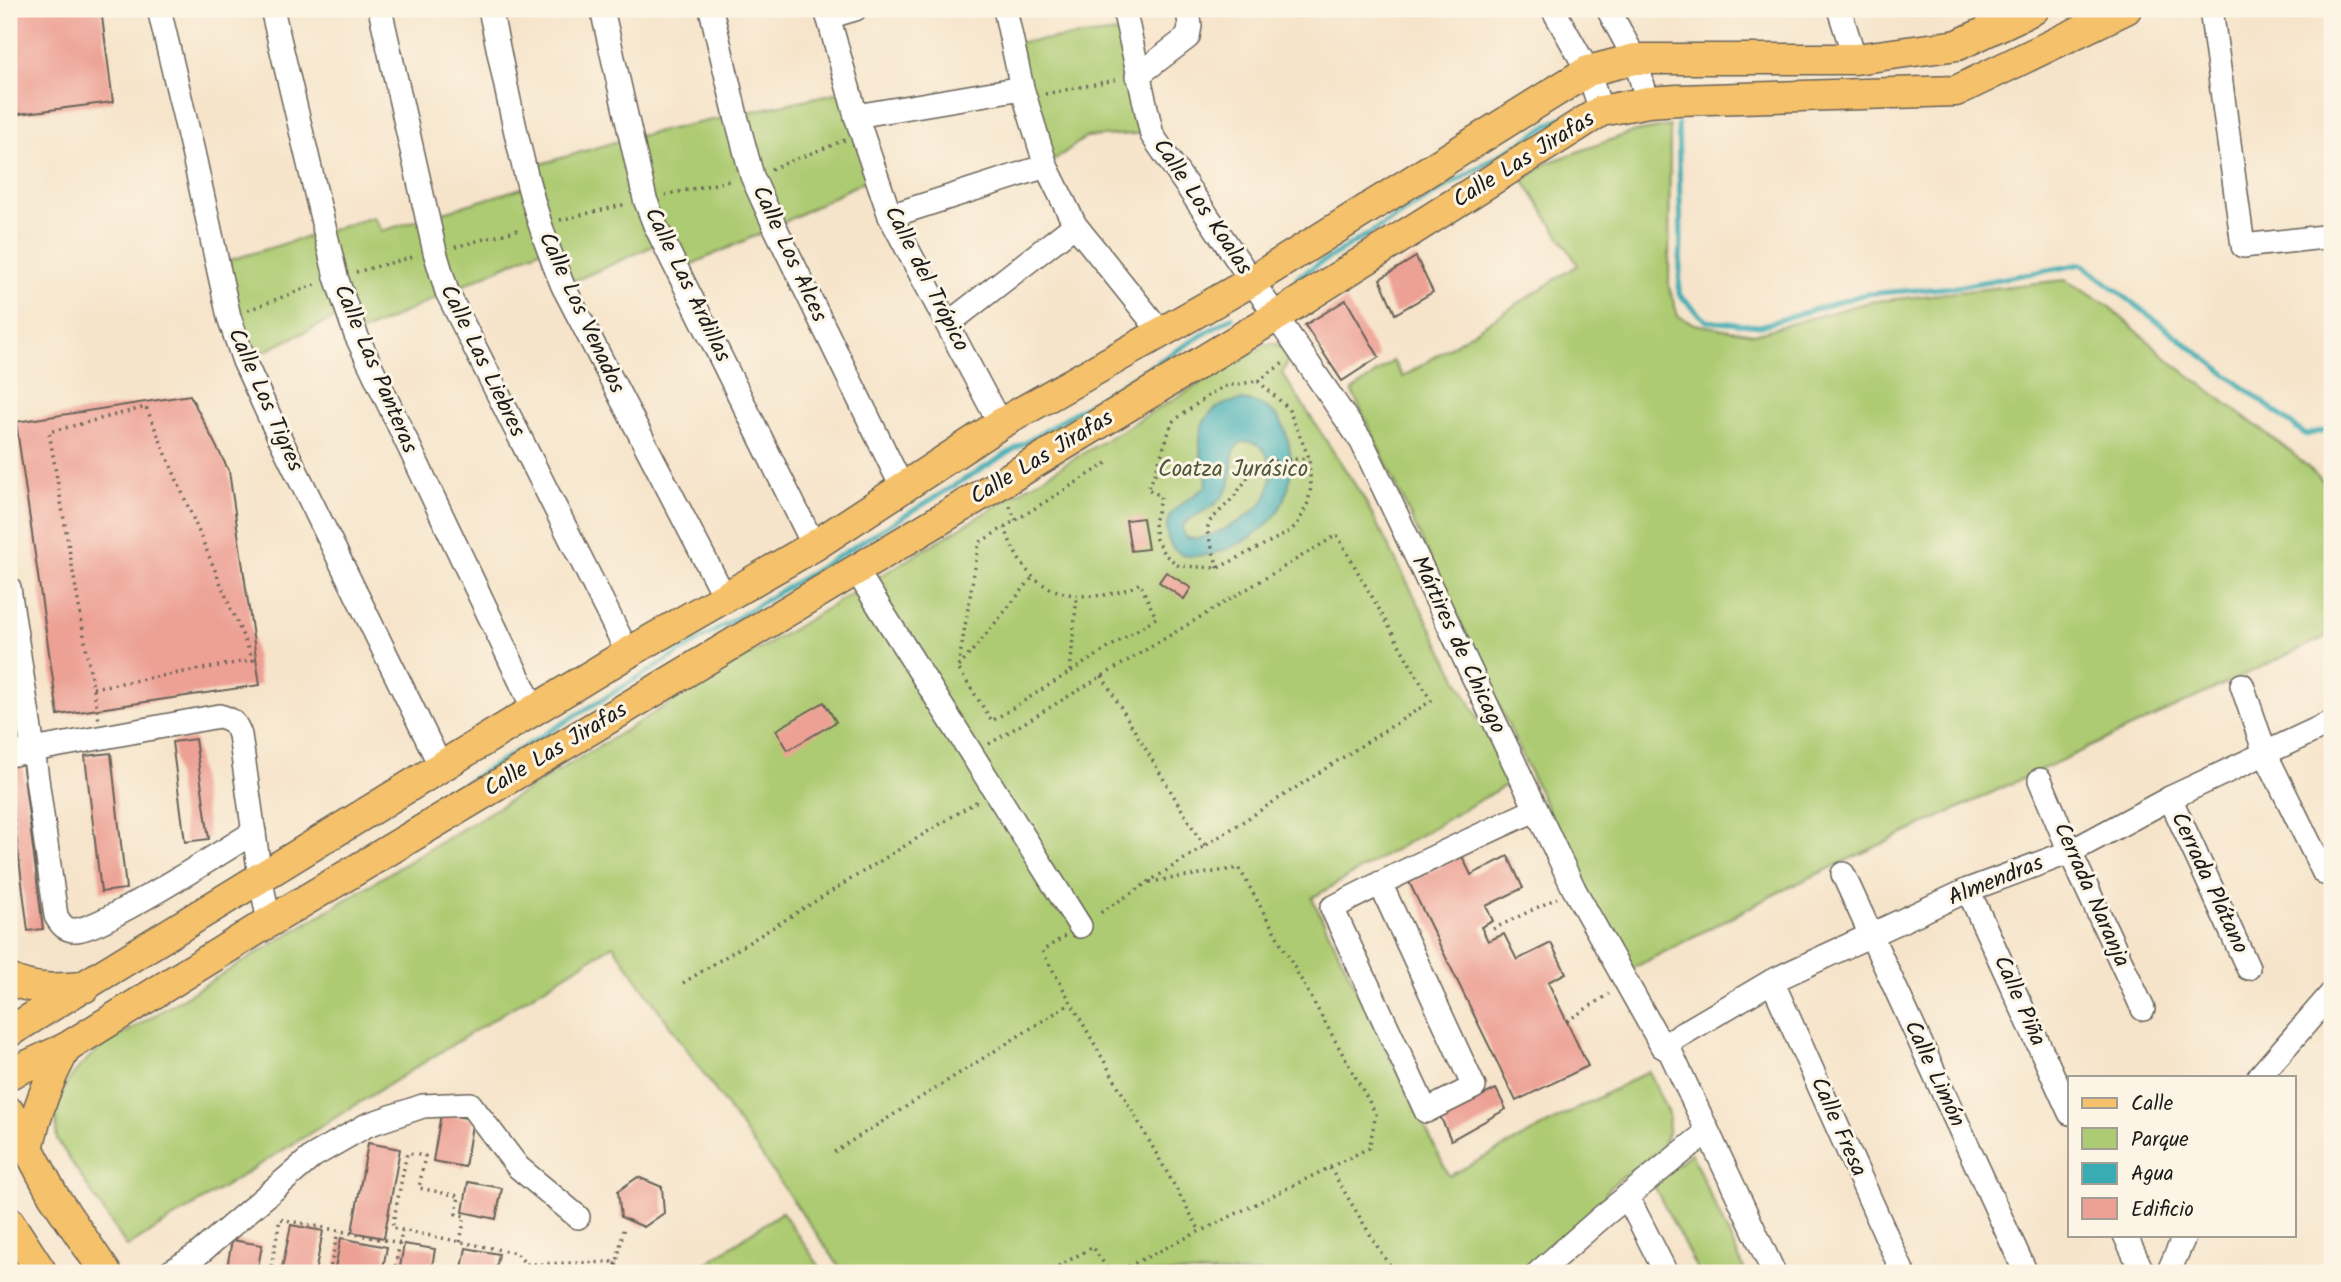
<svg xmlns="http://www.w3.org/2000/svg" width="2341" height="1282" viewBox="0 0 2341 1282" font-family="Kalam,sans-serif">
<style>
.green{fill:#adcb72;stroke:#647447;stroke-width:2}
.water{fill:#39abb3;stroke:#2a6468;stroke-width:2;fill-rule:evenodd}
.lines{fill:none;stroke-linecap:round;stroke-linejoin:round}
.stream{stroke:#39abb3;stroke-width:5}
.building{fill:#eda195}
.minor-casing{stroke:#686259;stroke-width:26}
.major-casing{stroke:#686259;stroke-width:33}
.path{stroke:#686259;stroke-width:3.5;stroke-dasharray:2 5;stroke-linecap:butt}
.minor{stroke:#fff;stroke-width:23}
.major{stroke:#f5c16b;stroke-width:30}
.labels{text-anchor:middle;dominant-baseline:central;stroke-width:6;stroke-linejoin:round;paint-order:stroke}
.street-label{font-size:23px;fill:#1c1c1c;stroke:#fcf5e5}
.park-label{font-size:23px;fill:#4f593a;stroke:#fcf5e5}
</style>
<rect width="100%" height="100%" fill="#fcf5e5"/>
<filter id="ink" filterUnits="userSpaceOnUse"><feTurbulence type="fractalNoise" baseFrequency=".0143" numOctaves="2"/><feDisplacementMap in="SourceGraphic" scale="14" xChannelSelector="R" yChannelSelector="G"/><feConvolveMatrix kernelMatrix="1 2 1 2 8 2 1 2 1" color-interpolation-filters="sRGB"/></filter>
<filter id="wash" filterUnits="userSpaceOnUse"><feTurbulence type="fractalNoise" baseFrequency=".00686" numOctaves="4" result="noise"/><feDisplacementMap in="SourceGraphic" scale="28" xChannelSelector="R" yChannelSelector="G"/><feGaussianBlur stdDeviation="1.57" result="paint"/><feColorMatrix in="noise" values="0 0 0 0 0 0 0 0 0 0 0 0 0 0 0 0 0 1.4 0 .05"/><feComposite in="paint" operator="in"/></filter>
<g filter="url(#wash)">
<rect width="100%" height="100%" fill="#f6e4ca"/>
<g class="green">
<path d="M1129,31L1151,133L1086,137L1046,166L1011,43Z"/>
<path d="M849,90L876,175L775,227L679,270L664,241L563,286L546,247L356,335L347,312L244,361L217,264L373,217L382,231L528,186L524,169L625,139Z"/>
<path d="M1670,126L1669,287L1678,316L1694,324L1754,334L1869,302L2065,280L2106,304L2174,364L2291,452L2332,489V634L1779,892L1624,973L1352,391L1393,361L1403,377L1578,265L1524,181L1547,163L1630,133Z"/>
<path d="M1273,343C1289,347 1291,361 1282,373L1363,497L1511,782L1312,898L1449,1176L1649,1071L1669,1116L1668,1133L1661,1149L1609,1187L1600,1206L1523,1273H844L613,945L127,1247L57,1140C52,1096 68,1073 102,1047L1105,440L1264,346Z"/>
<path d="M1691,1153L1746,1273H1699L1653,1184Z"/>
<path d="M782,1212L824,1273H692Z"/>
</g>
<path class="water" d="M1243,400C1271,404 1284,417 1289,445C1293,467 1291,488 1280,508C1273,520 1261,531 1250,538C1229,551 1173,573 1167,534C1166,527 1167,520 1171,514C1178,503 1195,496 1205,487C1209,477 1205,470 1202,460C1194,424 1208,404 1243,400ZM1242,442C1272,438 1277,478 1265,499C1254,516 1204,545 1185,537L1182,527C1195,510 1216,512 1228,488C1235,472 1227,452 1242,442Z"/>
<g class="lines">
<g class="stream">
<path d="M2080,15L2092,9"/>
<path d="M1678,124L1681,238L1679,294L1706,321L1760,326L1865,294L1956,287L2082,264L2306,435L2332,428"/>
<path d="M1297,277L1561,118"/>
<path d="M402,821L1232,317"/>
</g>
</g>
<g id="blocks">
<g class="building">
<path d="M42,9H101L113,102L10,115L9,13Z"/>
<path d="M1416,257L1433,292L1395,314L1380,279Z"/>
<path d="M1346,300L1379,357L1342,381L1305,325Z"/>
<path d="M190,395L229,471L260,685L58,715L16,422Z"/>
<path d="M1143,518L1148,549L1131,551L1126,520Z"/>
<path d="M1166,572L1191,588L1184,599L1159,582Z"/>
<path d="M824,702L836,722L788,750L776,730Z"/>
<path d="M195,739L209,839L185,842L172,742Z"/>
<path d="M111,753L126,889L101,892L85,756Z"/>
<path d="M22,761L43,929L28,931L9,778V762Z"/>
<path d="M1462,856L1471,875L1508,856L1523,888L1486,906L1493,921L1481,927L1488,941L1504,934L1517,960L1551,943L1566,973L1548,982L1588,1066L1516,1101L1409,882Z"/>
<path d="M1496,1089L1506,1109L1451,1140L1440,1116Z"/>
<path d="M441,1114L473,1119L465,1167L433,1161Z"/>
<path d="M368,1143L400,1149L384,1238L352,1232Z"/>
<path d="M638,1177L662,1187L664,1213L644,1227L621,1217L618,1191Z"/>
<path d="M468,1182L502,1188L496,1219L463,1212Z"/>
<path d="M291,1225L323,1231L315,1273H281Z"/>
<path d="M341,1238L387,1247L382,1273H334Z"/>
<path d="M232,1240L262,1245L257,1273H226Z"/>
<path d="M404,1244L435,1249L431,1273H399Z"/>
<path d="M466,1248L499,1254L495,1273H461Z"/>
</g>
</g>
</g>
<g filter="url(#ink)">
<use href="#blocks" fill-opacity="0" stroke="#686259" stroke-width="2"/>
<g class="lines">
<g class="minor-casing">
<g id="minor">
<path d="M159,9L193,152L229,317L244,361L272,422L441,767"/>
<path d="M272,9L336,277L356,335L534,710"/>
<path d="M380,9L435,252L447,292L628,653"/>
<path d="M490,9C510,102 525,198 563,286L725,598"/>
<path d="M602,9L645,199L655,225L814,546"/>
<path d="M711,9L736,116L752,176L775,227L902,487"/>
<path d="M826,9L856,116L890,216L1000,424"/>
<path d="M1005,9L1022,88L1046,166L1075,225L1160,331"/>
<path d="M1124,9L1152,135L1362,442L1574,889L1662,1046L1670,1051L1774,1273"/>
<path d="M1553,9L1588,71L1601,111"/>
<path d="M1608,9L1635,59L1648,102"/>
<path d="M1839,9L1855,59"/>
<path d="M2211,9L2243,246L2332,236"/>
<path d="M828,17L855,9"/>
<path d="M1137,76L1188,37L1190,26L1188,9"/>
<path d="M856,116L1022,88"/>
<path d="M890,216L1046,166"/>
<path d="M949,323L1075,225"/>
<path d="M856,570L1080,926"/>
<path d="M9,588L33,750L219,716C232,719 236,723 240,735L260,876L269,922"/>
<path d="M2242,685L2265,753L2324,873"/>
<path d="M9,755L33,750L56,916C61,925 66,931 77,930C94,927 112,916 127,908C170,885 212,858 254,832"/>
<path d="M2040,780L2070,852L2143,1009"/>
<path d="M2170,798L2248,968"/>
<path d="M1843,874L2026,1273"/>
<path d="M1380,883L1474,1087L1426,1111L1332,908C1399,873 1467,841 1535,810"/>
<path d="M1968,890L2070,1113"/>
<path d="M1772,981L1903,1273"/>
<path d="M1662,1046L1772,981L1968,890L2070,852L2170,798L2332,722"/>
<path d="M2259,1077L2332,993"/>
<path d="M1627,1196L1666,1273"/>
<path d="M2125,1235L2143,1273"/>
<path d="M169,1273L197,1255L313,1156L367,1125L423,1106L470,1104L518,1167L578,1217"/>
<path d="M1538,1273L1603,1216L1707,1132"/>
<path d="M2168,1273L2185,1235"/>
</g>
</g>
<g class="major-casing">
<g id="major">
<path d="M9,979C33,991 59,989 85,987"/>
<path d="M9,1032L483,741L628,653L814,546L1000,424L1252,281L1588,71L1635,59H1855L1958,45L2034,9"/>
<path d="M9,1074L66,1048L269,922L1001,483L1275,317L1601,111L1648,102L1678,100L1956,91L2126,9"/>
<path d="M9,1112L53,1195L106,1273"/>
<path d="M28,1149C36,1112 47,1081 66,1048"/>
<path d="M9,1222L42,1273"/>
</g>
</g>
<g class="path">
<path d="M1045,94L1120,79"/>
<path d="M771,169L845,140"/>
<path d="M665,195L733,180"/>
<path d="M560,220L627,204"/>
<path d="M455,247L522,229"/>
<path d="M356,272L417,256"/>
<path d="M248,310L319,283"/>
<path d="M1258,381L1288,408L1309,458L1311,487L1308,503L1297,525L1287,533L1218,568L1179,566L1164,554L1156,539L1154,523L1161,496L1147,489L1155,474L1172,422L1212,393L1226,386Z"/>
<path d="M1258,381L1285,362"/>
<path d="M1010,506L1015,520"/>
<path d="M1005,527C1010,544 1018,561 1031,575C1058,602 1109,601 1140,583L1156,618L992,721L958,668L979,543C1022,516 1065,490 1107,463"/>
<path d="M1218,568L1207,531L1209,522L1233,498L1257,465L1264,462L1309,458"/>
<path d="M959,667L1033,577"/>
<path d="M1070,671L1077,596"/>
<path d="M1102,676L1197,835L1205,845"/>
<path d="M93,688L253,660L146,407L49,432L93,688L99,720"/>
<path d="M989,744L1337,535L1431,701L1097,915"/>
<path d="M1150,882L1239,868L1376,1114L1369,1148L1201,1231"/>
<path d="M1493,929L1557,898"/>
<path d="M1065,936L1042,951L1200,1231L1115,1273"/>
<path d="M683,983L979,800"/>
<path d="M1567,1021L1609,994"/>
<path d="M834,1152L1071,1003"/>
<path d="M1330,1168L1383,1256L1396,1273"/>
<path d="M460,1242L465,1216L456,1214L459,1196L419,1188L425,1156L407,1153L392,1228L516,1253L526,1264L618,1262"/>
<path d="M270,1273L280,1219L400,1243"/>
<path d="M329,1273L338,1231"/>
<path d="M394,1273L402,1231"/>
<path d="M604,1273L616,1263"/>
<path d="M615,1273L624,1226"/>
<path d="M1046,1273L1093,1247L1110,1273"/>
</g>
<use href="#minor" class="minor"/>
<use href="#major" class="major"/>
</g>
</g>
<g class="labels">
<g class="street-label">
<text transform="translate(1524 160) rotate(-32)">Calle Las Jirafas</text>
<text transform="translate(1202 207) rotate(56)">Calle Los Koalas</text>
<text transform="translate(789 254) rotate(65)">Calle Los Alces</text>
<text transform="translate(926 279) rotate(63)">Calle del Trópico</text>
<text transform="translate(687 285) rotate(64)">Calle Las Ardillas</text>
<text transform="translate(581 313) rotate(65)">Calle Los Venados</text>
<text transform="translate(482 361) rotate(64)">Calle Las Liebres</text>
<text transform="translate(375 369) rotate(67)">Calle Las Panteras</text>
<text transform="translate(265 400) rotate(66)">Calle Los Tigres</text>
<text transform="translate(1042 458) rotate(-31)">Calle Las Jirafas</text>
<text transform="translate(1458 645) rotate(65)">Mártires de Chicago</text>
<text transform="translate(556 750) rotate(-31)">Calle Las Jirafas</text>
<text transform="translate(1996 881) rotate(-22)">Almendras</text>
<text transform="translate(2209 883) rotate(65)">Cerrada Plátano</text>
<text transform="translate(2091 895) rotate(66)">Cerrada Naranja</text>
<text transform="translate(2019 1001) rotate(66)">Calle Piña</text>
<text transform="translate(1934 1074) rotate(65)">Calle Limón</text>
<text transform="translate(1838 1127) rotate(66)">Calle Fresa</text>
</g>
<g class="park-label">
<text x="1233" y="470">Coatza Jurásico</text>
</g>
</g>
<rect width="2341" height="1282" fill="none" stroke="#fcf5e5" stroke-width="35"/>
<rect x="2068" y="1076" width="228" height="161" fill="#fcf5e5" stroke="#a29e95" stroke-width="2"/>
<rect x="2082" y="1098" width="35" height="10" fill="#f5c16b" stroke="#a29e95" stroke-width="2"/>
<text x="2131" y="1110" font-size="21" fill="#1c1c1c">Calle</text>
<rect x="2082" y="1128" width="35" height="21" fill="#adcb72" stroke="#a29e95" stroke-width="2"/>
<text x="2131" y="1146" font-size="21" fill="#1c1c1c">Parque</text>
<rect x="2082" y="1163" width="35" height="21" fill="#39abb3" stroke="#a29e95" stroke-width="2"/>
<text x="2131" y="1180" font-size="21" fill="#1c1c1c">Agua</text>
<rect x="2082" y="1198" width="35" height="21" fill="#eda195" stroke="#a29e95" stroke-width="2"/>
<text x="2131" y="1216" font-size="21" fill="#1c1c1c">Edificio</text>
</svg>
